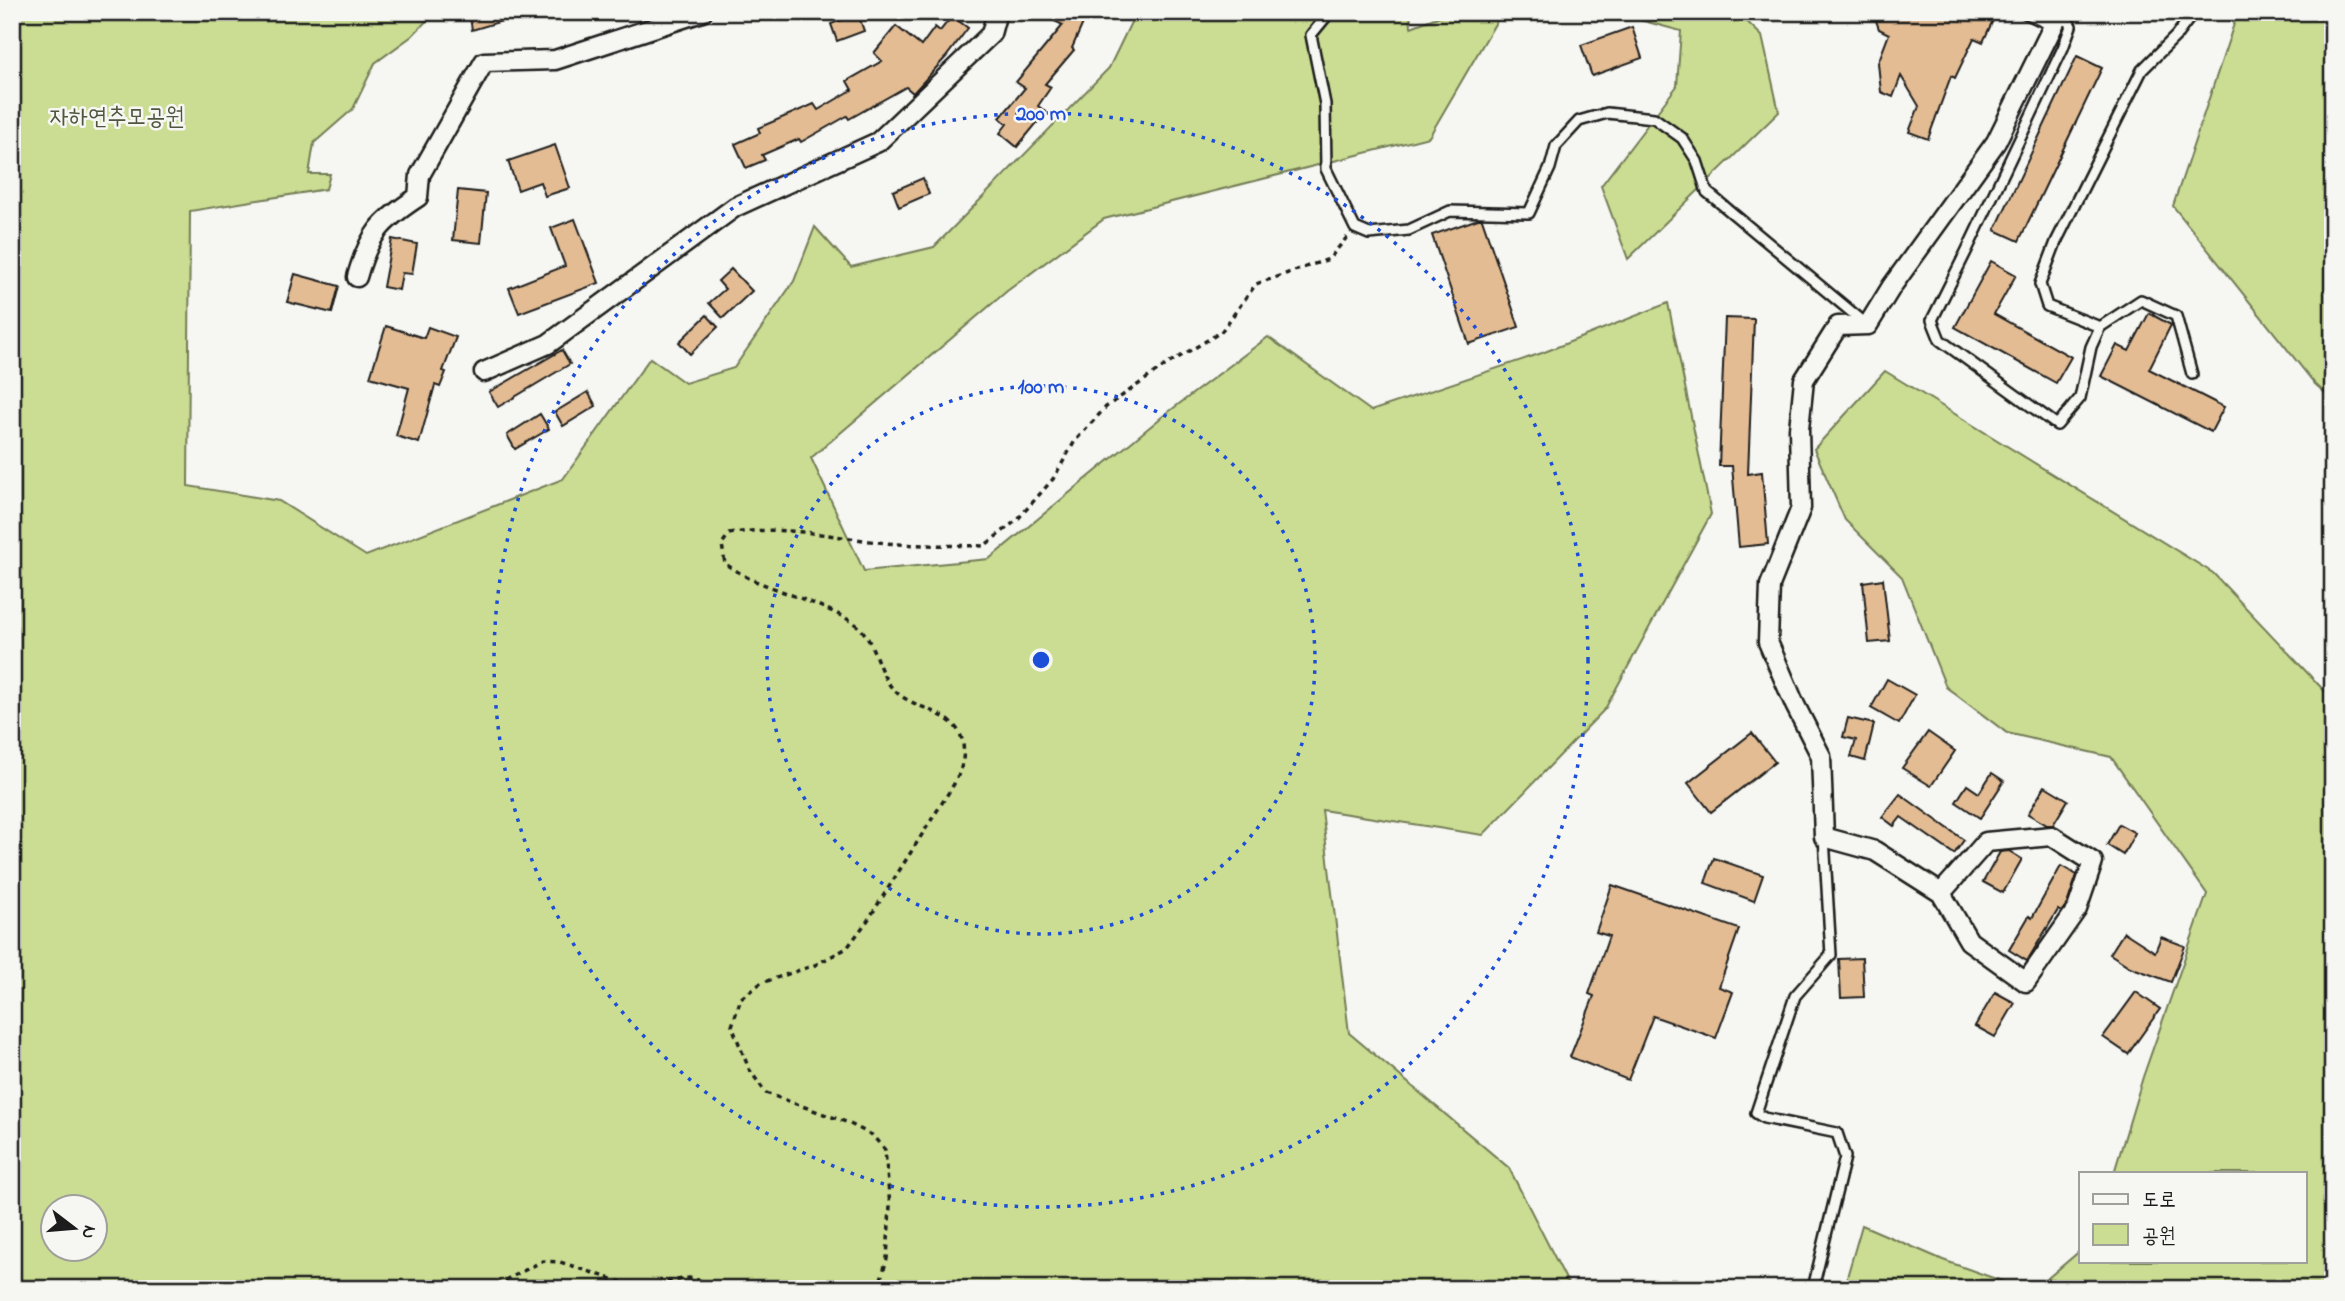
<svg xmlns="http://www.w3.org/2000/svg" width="2345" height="1301" viewBox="0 0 2345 1301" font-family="'Indie Flower','Poor Story',sans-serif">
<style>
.green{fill:#cadd92;stroke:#737c57;stroke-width:2;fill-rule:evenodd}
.building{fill:#e3bc93;stroke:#1c1c1c;stroke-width:2}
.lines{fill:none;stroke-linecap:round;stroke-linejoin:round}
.lane-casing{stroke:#1c1c1c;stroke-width:14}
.street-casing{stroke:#1c1c1c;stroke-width:23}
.path{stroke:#1c1c1c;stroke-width:3.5;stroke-dasharray:5 5;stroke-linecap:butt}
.lane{stroke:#f6f6f2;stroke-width:9}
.street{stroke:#f6f6f2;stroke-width:18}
.ring{fill:none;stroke:#1d4ed8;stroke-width:3.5;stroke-dasharray:3.5 7}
.labels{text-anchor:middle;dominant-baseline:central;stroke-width:5;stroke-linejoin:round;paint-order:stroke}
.park-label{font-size:24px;fill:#50563f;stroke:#f6f6f2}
.centre{fill:#1d4ed8;stroke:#f6f6f2;stroke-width:3.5}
.ring-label{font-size:21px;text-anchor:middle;font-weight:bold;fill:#1d4ed8;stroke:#f6f6f2;stroke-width:5;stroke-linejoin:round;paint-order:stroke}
</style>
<rect width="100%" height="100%" fill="#f6f6f2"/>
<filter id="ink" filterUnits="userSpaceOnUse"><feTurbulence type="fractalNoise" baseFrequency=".0143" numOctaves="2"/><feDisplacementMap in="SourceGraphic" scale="14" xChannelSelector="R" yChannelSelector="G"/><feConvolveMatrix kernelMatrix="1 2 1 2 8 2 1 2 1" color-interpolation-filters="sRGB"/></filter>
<g filter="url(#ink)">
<g class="green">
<path d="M12,12H435L412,36L375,63L353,109L314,143L309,174H330L326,189L190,211L188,486L279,501L366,556L563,479L650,358L685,383L734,368L794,281L815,227L851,267L934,247L1109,68L1136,12H1410L1411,27L1450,12H1530L1499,17L1429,137L1104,219L1007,291L811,458L864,571L989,559L1163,416L1268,337L1371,411L1542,353L1668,303L1711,514L1605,709L1483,835L1322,810L1349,1033L1509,1168L1571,1289H12ZM52,1206H94V1248H52Z"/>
<path d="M1610,12H1737L1762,36L1779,112L1628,259L1601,186L1677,86L1681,31Z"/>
<path d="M2238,12H2333V400L2315,384L2173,206Z"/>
<path d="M1885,371L2213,573L2333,700V1289H2035L2081,1250V1261H2305V1173H2114L2143,1077L2207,894L2111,757L2007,733L1946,687L1902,577L1845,520L1814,449Z"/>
<path d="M1862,1225L1943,1260L2024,1289H1848L1847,1277Z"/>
</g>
<g class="building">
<path d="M477,12H519V16L472,30L470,17Z"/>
<path d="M1036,12H1088L1072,48L1074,50L1045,84L1051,87L1038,106L1046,112L1017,147L1000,133L1007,124L1000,118L1025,88L1016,82L1063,25Z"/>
<path d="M1873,12H1986L1995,16L1983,42L1974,38L1955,78L1951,76L1928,139L1909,132L1919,106L1901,76L1893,97L1881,92L1878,63L1889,34L1879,29Z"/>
<path d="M858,14L864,31L837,41L831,24Z"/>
<path d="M952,16L968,28L946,57L913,93L906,87L849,119L847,116L801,142L799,139L762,155L765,160L746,168L735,144L760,133L758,128L814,104L818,110L852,90L847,81L882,61L874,53L896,26L921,46L935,27L940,31Z"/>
<path d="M1632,27L1642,58L1592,76L1581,45Z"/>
<path d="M2077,56L2102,68L2019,241L1995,230Z"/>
<path d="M555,145L570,188L545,196L540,182L518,190L508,161Z"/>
<path d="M923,178L929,194L899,207L893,191Z"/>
<path d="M458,190L486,193L481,243L453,240Z"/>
<path d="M575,219L599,283L519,313L509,288L565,266L551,228Z"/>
<path d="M1478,219H1482L1519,327L1469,344L1432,235Z"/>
<path d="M392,239L417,244L412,274L402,273L399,290L383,287Z"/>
<path d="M1991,261L2016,275L1994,314L2071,357L2056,383L1955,327Z"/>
<path d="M731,269L752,291L723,318L709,303L725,289L718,281Z"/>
<path d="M295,274L339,286L332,313L287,302Z"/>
<path d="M2149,313L2171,325L2149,369L2224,407L2211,432L2101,376L2117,345L2129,351Z"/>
<path d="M707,315L718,327L690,354L679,342Z"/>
<path d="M1725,318L1754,319L1748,474L1762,472L1768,544L1739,547L1732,466H1719Z"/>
<path d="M386,326L424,338L428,327L456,337L443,371L446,372L440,387L435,385L419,443L396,436L409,388L370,377Z"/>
<path d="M562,350L570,364L498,407L489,392Z"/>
<path d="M588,392L596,406L563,426L555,412Z"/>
<path d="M540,414L549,429L515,449L507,435Z"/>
<path d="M1883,579L1890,641L1869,643L1863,582Z"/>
<path d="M1887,679L1915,695L1899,724L1871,708Z"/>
<path d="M1848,718L1874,724L1865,761L1851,757L1856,740L1843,737Z"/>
<path d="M1928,732L1955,751L1931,786L1902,768Z"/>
<path d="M1752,733L1775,762L1711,812L1688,783Z"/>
<path d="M1992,773L2004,781L1980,818L1956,802L1967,785L1979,793Z"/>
<path d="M2045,786L2068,800L2053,825H2047L2028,814Z"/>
<path d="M1900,794L1964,840L1954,854L1901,817L1894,826L1882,817Z"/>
<path d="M2119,824L2135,833L2123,855L2107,845Z"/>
<path d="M2009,851L2022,859L2003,893L1983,882L2000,852Z"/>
<path d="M1714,858L1763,875L1754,901L1705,883Z"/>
<path d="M2061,866L2077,875L2067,904L2061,912L2058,910L2027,961L2009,950L2029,916L2032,918Z"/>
<path d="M1612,885L1739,929L1719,987L1733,992L1716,1038L1653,1016L1628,1080L1570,1057L1594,996L1589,994L1609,936L1596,932Z"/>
<path d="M2124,932L2155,952L2161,937L2185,946L2171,982L2130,967L2110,954Z"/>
<path d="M1862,958L1864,997L1841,998L1839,959Z"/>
<path d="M1995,992L2015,1003L1995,1037L1975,1026Z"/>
<path d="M2136,992L2160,1009L2128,1054L2103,1037Z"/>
</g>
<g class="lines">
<g class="lane-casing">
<g id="lane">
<path d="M1330,12L1311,35L1325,104L1326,169L1355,228L1369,234L1409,230L1450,211L1529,213L1550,168L1556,146L1579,121L1607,113L1654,118L1682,138L1697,161L1707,192L1866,324"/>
<path d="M2023,12L2055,27"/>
<path d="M2063,12L2071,26L2063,48L1967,250L1932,320L1940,340L2057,425L2080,398L2091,347L2100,327L2047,306L2040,284L2056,242L2142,70L2176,36L2188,20L2191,12"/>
<path d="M2100,327L2141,300L2176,316L2192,374"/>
<path d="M1814,1284L1845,1157L1837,1133L1764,1118L1756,1113L1795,996L1831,955L1824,837"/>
</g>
</g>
<g class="street-casing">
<g id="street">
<path d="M357,277C369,234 381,221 418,197L420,175L484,62L555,60L702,12"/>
<path d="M484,372L548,344L735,207L878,142L991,34L997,12"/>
<path d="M1941,893L1986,842L2052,836L2093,862L2077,909L2026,982L1969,941L1941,893L1875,851L1824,837L1821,756L1795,705L1768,642L1770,585L1801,508L1799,429L1804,380L1838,326L1868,325L1892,286L1996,142L2060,12"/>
</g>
</g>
<g class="path">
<path d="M487,1289L543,1261L560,1262L621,1282L650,1285L689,1278L739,1289"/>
<path d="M878,1289L887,1259L890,1206L885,1150L872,1135L846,1122L766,1093L749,1069L732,1026L741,998L761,983L815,965L847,948L868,920L954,784C961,770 965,760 963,744C958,710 914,711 894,690C878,674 876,646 861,629C847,613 776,590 753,580C743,576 734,569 725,564L722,544L729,534C781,524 834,537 886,543C918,546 952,545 984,546L1017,520L1053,479L1075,441L1106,407L1166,365L1221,332L1256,284L1329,259L1348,236"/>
</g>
<use href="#lane" class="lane"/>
<use href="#street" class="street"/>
</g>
</g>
<g class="ring">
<circle cx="1041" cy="660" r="274"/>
<circle cx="1041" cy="660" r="547"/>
</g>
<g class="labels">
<g class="park-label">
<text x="117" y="118">자하연추모공원</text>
</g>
</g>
<circle cx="1041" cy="660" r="10" class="centre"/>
<g class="ring-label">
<text x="1041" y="120">200 m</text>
<text x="1041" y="393">100 m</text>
</g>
<rect width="2345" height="1301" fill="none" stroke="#f6f6f2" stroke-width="42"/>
<rect x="21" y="21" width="2303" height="1259" fill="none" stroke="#1c1c1c" stroke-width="2.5" filter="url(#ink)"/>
<rect x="2079" y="1172" width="228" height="91" fill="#f6f6f2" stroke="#9f9f9c" stroke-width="2"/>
<rect x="2093" y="1194" width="35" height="10" fill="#f6f6f2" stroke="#9f9f9c" stroke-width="2"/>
<text x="2142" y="1206" font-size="21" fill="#1c1c1c">도로</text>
<rect x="2093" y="1224" width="35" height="21" fill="#cadd92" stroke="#9f9f9c" stroke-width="2"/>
<text x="2142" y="1242" font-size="21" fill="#1c1c1c">공원</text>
<g transform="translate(74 1228) rotate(106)"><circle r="33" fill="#f6f6f2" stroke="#9f9f9c" stroke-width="2"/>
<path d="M0-5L12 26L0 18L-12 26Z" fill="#1c1c1c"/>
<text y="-10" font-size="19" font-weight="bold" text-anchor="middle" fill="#1c1c1c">N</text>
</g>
</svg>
